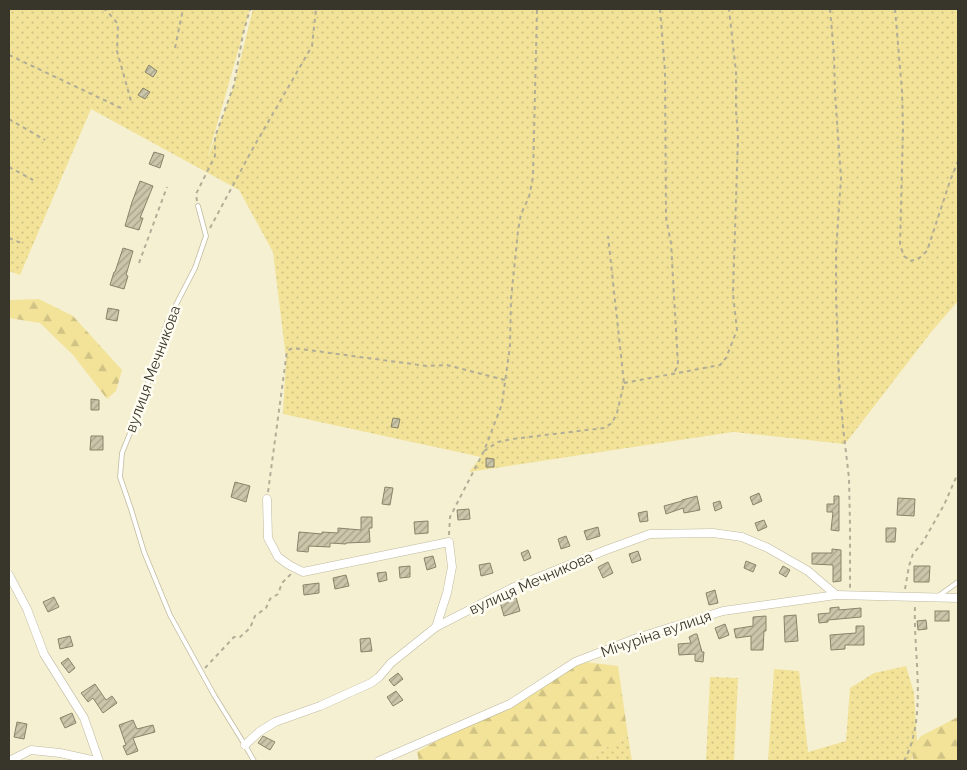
<svg xmlns="http://www.w3.org/2000/svg" width="967" height="770" viewBox="0 0 967 770" font-family="Raleway,sans-serif">
<style>
.grass{fill:url(#grass-dots)}
.forest{fill:url(#forest-firs)}
.building{fill:url(#building-hatch);stroke:#898469}
.lines{fill:none;stroke-linecap:round;stroke-linejoin:round}
.lane-casing{stroke:#beb99d;stroke-width:5.5}
.street-casing{stroke:#beb99d;stroke-width:9}
.path{stroke:#b2ad97;stroke-width:2;stroke-dasharray:4 4;stroke-linecap:butt}
.lane{stroke:#fff;stroke-width:4}
.street{stroke:#fff;stroke-width:8}
.labels{text-anchor:middle;dominant-baseline:central;stroke-width:5;stroke-linejoin:round;paint-order:stroke}
.street-label{font-size:15px;fill:#38352a;stroke:#fffdf1}
</style>
<defs>
<pattern id="grass-dots" width="8" height="8" patternUnits="userSpaceOnUse" patternTransform="scale(1.25)"><rect width="8" height="8" fill="#f2e399"/><path d="M2 2h.1M6 6h.1" fill="none" stroke="#d0c384" stroke-width="1.8" stroke-linecap="round"/></pattern>
<pattern id="forest-firs" width="22" height="20" patternUnits="userSpaceOnUse" patternTransform="scale(1.25)"><rect width="22" height="20" fill="#f2e399"/><path d="M5 1l3.5 6h-7zM16 11l3.5 6h-7z" fill="#d0c384"/></pattern>
<pattern id="building-hatch" width="6" height="6" patternUnits="userSpaceOnUse" patternTransform="scale(1.25)"><rect width="6" height="6" fill="#cbc6aa"/><path d="M-1 1l2-2M0 6l6-6M5 7l2-2" fill="none" stroke="#a6a28b"/></pattern>
</defs>
<rect width="100%" height="100%" fill="#f6f0d3"/>
<g class="grass">
<path d="M9,9H250L207,160L234,85L253,9H958V301L932,331L845,444L733,432L469,472L481,457L283,414L286,358L273,252L239,190L91,109L20,275L9,271Z"/>
<path d="M906,666L914,693L917,741L911,761H768L774,669L799,671L808,752L846,741L850,688L874,673Z"/>
<path d="M710,677L738,678L734,761H706Z"/>
<path d="M628,736L632,761H581Z"/>
</g>
<g class="forest">
<path d="M39,299L73,316L122,370L116,391L107,399L73,355L40,323L9,318V300Z"/>
<path d="M577,661L618,666L628,736L581,761H419L417,752Z"/>
<path d="M958,717V761H913L912,747L921,736Z"/>
</g>
<g class="building">
<path d="M149,65L157,71L153,77L145,72Z"/>
<path d="M143,88L150,92L145,99L138,95Z"/>
<path d="M154,152L164,155L160,168L149,164Z"/>
<path d="M140,181L153,186L140,218H143L139,230L125,226L132,202Z"/>
<path d="M123,248L133,251L126,275L128,276L124,289L110,285L114,272H115Z"/>
<path d="M108,308L119,310L117,321L106,319Z"/>
<path d="M91,399L99,400V410H91Z"/>
<path d="M393,418L400,419L398,428L391,427Z"/>
<path d="M91,436H103V450H90Z"/>
<path d="M486,458L494,459V467H486Z"/>
<path d="M235,482L250,486L246,502L231,497Z"/>
<path d="M385,487L393,488L390,505L382,504Z"/>
<path d="M759,493L762,501L753,505L750,497Z"/>
<path d="M697,496L700,510L684,513L683,508L666,514L664,506L682,501V500Z"/>
<path d="M834,496H839V531L831,530L833,512H827V504H834Z"/>
<path d="M898,498L915,499L914,516L897,515Z"/>
<path d="M720,501L722,508L715,511L713,503Z"/>
<path d="M469,509L470,519L458,520L457,510Z"/>
<path d="M647,511L648,521L640,522L638,513Z"/>
<path d="M361,517H372V528H369L370,542L346,543V544L330,543V547L309,546L308,552L297,551L299,532L322,534V532L338,533V528L361,530Z"/>
<path d="M764,520L767,527L758,531L755,523Z"/>
<path d="M428,521V533L415,534L414,522Z"/>
<path d="M598,527L600,536L587,540L584,531Z"/>
<path d="M886,528H896L895,542H886Z"/>
<path d="M566,536L570,546L561,549L558,539Z"/>
<path d="M832,549L841,550V581L833,582V565L812,564V553H832Z"/>
<path d="M528,550L531,558L524,561L521,553Z"/>
<path d="M638,551L641,560L632,563L629,554Z"/>
<path d="M433,556L436,567L427,570L424,558Z"/>
<path d="M746,561L756,565L753,572L744,568Z"/>
<path d="M608,562L613,573L603,578L598,567Z"/>
<path d="M490,563L493,573L481,576L479,565Z"/>
<path d="M410,566V577L400,578L399,567Z"/>
<path d="M783,566L790,570L786,577L779,573Z"/>
<path d="M914,566H930L929,582H914Z"/>
<path d="M386,572L387,580L379,582L377,573Z"/>
<path d="M346,575L349,586L335,589L333,578Z"/>
<path d="M319,583V593L304,595L303,585Z"/>
<path d="M715,590L718,603L709,605L706,593Z"/>
<path d="M54,597L59,607L48,612L43,602Z"/>
<path d="M516,597L520,611L504,616L500,602Z"/>
<path d="M839,607V610L861,608V617L828,620V622L819,623L818,614L830,613V608Z"/>
<rect x="935" y="611" width="14" height="10"/>
<path d="M796,615L798,641L785,642L784,616Z"/>
<path d="M766,616V631H764L763,650H751V636L736,638L734,629L753,626V617Z"/>
<path d="M926,620L927,629L918,630L917,621Z"/>
<path d="M725,624L729,635L719,639L715,628Z"/>
<path d="M856,626H864V645H845V649L831,650L830,635L856,633Z"/>
<path d="M695,634H697L702,652H704L703,662L695,661V654L679,655L678,644L691,643L689,637Z"/>
<path d="M70,636L73,646L60,649L58,639Z"/>
<path d="M370,638L372,651L361,652L360,639Z"/>
<path d="M68,658L75,668L69,673L61,663Z"/>
<path d="M398,673L403,679L394,686L389,680Z"/>
<path d="M95,684L106,700L112,696L117,703L103,713L93,698L88,702L81,693Z"/>
<path d="M396,691L403,700L393,706L387,697Z"/>
<path d="M72,713L76,723L65,728L60,718Z"/>
<path d="M133,720L137,729L153,725L155,732L133,738L138,751L127,755L123,746L126,745L119,725Z"/>
<path d="M17,722L27,724L24,739L14,737Z"/>
<path d="M263,736L275,742L270,750L258,743Z"/>
</g>
<g class="lines">
<g class="lane-casing">
<g id="lane">
<path d="M198,206L206,236L195,268L167,322L141,406L122,453L120,477L131,509L144,552L170,615L214,695L245,745L254,761"/>
<path d="M937,597L958,582"/>
</g>
</g>
<g class="street-casing">
<g id="street">
<path d="M267,499L268,538L278,557L289,565L303,572L449,542L452,567L447,593L436,627"/>
<path d="M9,575L27,609L44,654L84,718L99,761"/>
<path d="M245,745L259,732L275,722L320,706L371,683L379,677L391,663L436,627L512,588L606,550L650,534L713,533L742,537L768,548L808,571L836,595"/>
<path d="M9,761L31,750L60,753L96,761"/>
<path d="M379,761L510,704L575,662L637,638L723,611L836,595L958,598"/>
</g>
</g>
<g class="path">
<path d="M103,9L106,10L118,24L117,51L131,101"/>
<path d="M660,9L665,71L666,218L671,243L677,348L678,365L674,373"/>
<path d="M830,9L834,55L835,94L841,178L836,251V297L839,379L843,427L849,478L850,526V588"/>
<path d="M895,9L902,91L903,128L900,245L904,256L910,261L918,259L927,251L950,181L958,161"/>
<path d="M175,48L183,9"/>
<path d="M9,55L121,108"/>
<path d="M9,119L45,140"/>
<path d="M9,167L33,180"/>
<path d="M197,201L196,194L215,156V137L234,85L243,34L250,9"/>
<path d="M210,228L252,150L312,46L316,9"/>
<path d="M9,238L21,243"/>
<path d="M139,263L167,187"/>
<path d="M624,383L720,365L726,358L737,330L733,294L738,136L736,111V72L729,9"/>
<path d="M484,451L498,442L512,439L604,428L612,423L617,413L624,383L608,236"/>
<path d="M268,492L287,351L293,348L427,366L447,365L505,380"/>
<path d="M449,535L450,517L484,451L502,404L510,346L511,299L518,231L521,214L529,197L533,177L537,9"/>
<path d="M905,589L909,566L913,554L923,542L944,505L958,473"/>
<path d="M205,668L234,637H240L250,628L255,616L266,608L270,599L278,594L282,583L291,574"/>
<path d="M904,761C928,717 913,654 915,606"/>
</g>
<use href="#lane" class="lane"/>
<use href="#street" class="street"/>
</g>
<g class="labels">
<g class="street-label">
<text transform="translate(153 369) rotate(-70)">вулиця Мечникова</text>
<text transform="translate(531 583) rotate(-24)">вулиця Мечникова</text>
<text transform="translate(656 634) rotate(-19)">Мічуріна вулиця</text>
</g>
</g>
<rect width="967" height="770" fill="none" stroke="#38352a" stroke-width="20"/>
</svg>
